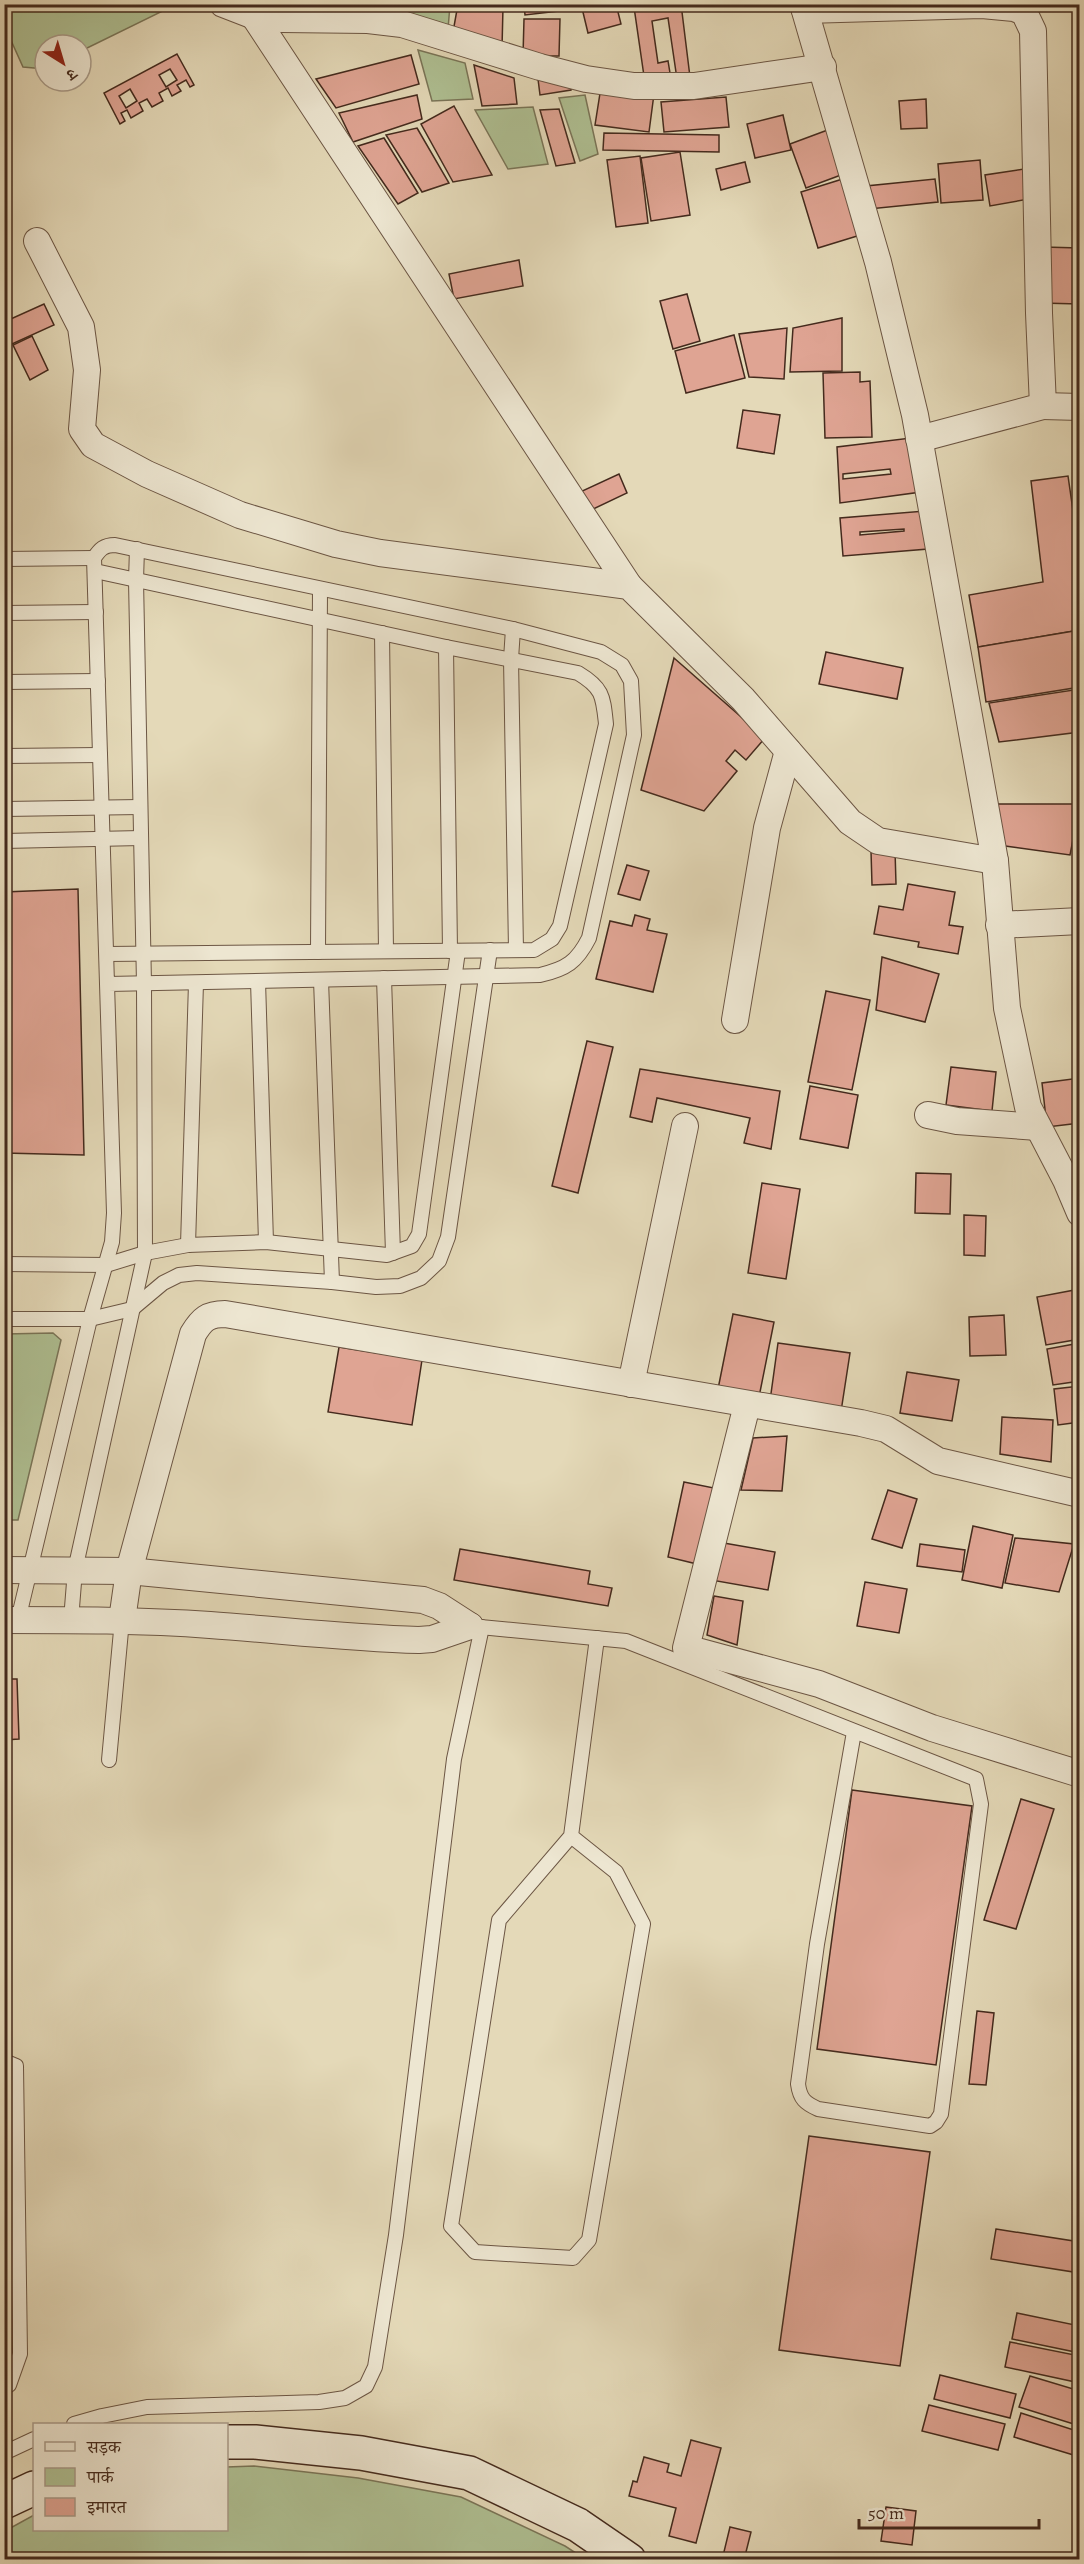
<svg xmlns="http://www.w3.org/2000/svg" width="1084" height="2564" viewBox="0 0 1084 2564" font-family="Alegreya,'Noto Serif Devanagari',serif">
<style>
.green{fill:#afc093;stroke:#7a7558;stroke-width:1.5}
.building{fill:#dfa493;stroke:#442a1d;stroke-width:1.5;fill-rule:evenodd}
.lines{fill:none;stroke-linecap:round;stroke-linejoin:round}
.lane-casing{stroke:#6c5644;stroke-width:16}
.street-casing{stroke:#6c5644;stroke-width:28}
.secondary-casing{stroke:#442a1d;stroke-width:36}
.lane{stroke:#ede6d1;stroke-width:14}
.street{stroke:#ede6d1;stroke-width:26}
.secondary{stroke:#ede6d1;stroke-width:33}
</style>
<rect width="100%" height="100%" fill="#e4d9b8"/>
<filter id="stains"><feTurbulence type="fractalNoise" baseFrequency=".00333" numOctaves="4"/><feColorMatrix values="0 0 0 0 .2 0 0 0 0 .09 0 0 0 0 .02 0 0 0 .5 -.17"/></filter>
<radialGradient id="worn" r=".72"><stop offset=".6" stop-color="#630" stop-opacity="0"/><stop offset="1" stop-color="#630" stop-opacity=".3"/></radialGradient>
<g class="green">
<path d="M170,5L173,6L81,51V45H45V69L23,67L5,27V5Z"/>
<path d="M391,5H450L448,29L390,14Z"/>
<path d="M418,50L465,63L473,99L432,101Z"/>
<path d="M585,95L598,154L580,161L559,98Z"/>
<path d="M533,107L548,164L508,169L475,110Z"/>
<path d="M53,1333L61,1340L18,1520H5V1334Z"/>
<path d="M254,2466L358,2478L461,2497L565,2546L585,2559H5V2531L34,2515V2530H226L227,2467Z"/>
</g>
<g class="building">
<path d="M315,4H384L383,12L315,6Z"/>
<path d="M458,4L503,7L502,48L453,32Z"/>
<path d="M524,4H575L576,9L525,15Z"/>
<path d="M581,4H616L621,24L588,33Z"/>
<path d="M648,4H681L690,77L677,79L668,18L652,21L658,63L668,61L671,79L645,83L634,7Z"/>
<path d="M524,19H560L559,56H523Z"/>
<path d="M177,54L194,85L190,87L186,80L177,85L181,91L172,96L168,88L159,93L163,101L152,107L147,99L139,103L143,111L131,118L127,110L121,113L125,121L120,124L104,93ZM170,69L177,80L166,87L159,75ZM130,89L137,101L126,108L119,96Z"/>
<path d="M411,55L419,84L336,108L316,79Z"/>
<path d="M474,65L514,78L517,104L482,106Z"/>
<path d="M537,71L572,80L571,90L540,95Z"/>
<path d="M601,87L654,94L649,132L595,125Z"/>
<path d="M417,95L422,119L353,142L339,113Z"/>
<path d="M726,97L729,127L664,132L661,102Z"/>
<path d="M926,99L927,128L901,129L899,101Z"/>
<path d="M454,106L492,175L453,182L421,124Z"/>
<path d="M559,109L575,163L556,166L540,110Z"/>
<path d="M783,115L791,150L755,158L747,124Z"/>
<path d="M417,128L449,183L422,192L386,135Z"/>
<path d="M833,128L849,172L806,188L790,144Z"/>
<path d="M604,133L719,135V152L603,150Z"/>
<path d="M384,138L418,193L398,204L358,146Z"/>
<path d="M680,152L690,215L651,221L641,158Z"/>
<path d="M640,156L648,223L616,227L607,160Z"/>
<path d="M980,160L983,200L941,203L938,164Z"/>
<path d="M745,162L750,182L721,190L716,169Z"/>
<path d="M1024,169L1029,199L990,206L985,175Z"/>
<path d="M849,177L867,233L818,248L801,192Z"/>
<path d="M935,179L938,202L869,209L866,186Z"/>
<path d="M1043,247L1080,248L1079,304L1041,303Z"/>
<path d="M519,260L523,286L454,299L449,274Z"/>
<path d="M687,294L700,341L673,349L660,301Z"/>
<path d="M44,304L54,325L12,344L4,328V322Z"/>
<path d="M842,318V371L790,372L793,328Z"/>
<path d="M787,328L784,379L749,377L739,334Z"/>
<path d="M734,335L745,378L686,393L675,351Z"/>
<path d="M32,336L48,370L30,380L13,345Z"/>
<path d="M860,372V382L870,381L872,437L825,438L823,373Z"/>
<path d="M743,410L780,415L774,454L737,448Z"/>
<path d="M911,438L921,492L840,503L837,447ZM890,469L891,474L843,479V474Z"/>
<path d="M4,458H10L8,497H4Z"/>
<path d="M619,474L627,493L589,511L580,492Z"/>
<path d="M1068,476L1080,559V630L978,647L969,595L1043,582L1031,481Z"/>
<path d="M925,511L928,549L843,556L840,518ZM904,529V531L860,535V532Z"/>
<path d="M1080,630V687L986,702L978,647Z"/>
<path d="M826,652L903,668L897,699L819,684Z"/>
<path d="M674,658L765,738L746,760L735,750L726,761L737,771L704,811L641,790Z"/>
<path d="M1080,689V732L999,742L989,703Z"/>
<path d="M996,804H1080L1070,855L998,845Z"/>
<path d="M895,850L896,884L872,885L871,851Z"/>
<path d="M627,865L649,871L640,900L618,894Z"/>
<path d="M908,884L955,892L949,925L963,927L958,954L918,947L919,942L874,934L879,906L903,910Z"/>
<path d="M78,889L84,1155L4,1153V892Z"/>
<path d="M635,915L650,919L647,930L667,934L653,992L596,979L610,921L632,926Z"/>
<path d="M882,957L939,974L925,1022L876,1010Z"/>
<path d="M826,991L870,1000L852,1090L808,1082Z"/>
<path d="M587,1041L613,1047L578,1193L552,1186Z"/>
<path d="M951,1067L996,1072L992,1111L946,1105Z"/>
<path d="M640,1069L780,1091L771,1149L744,1143L750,1118L657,1098L652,1122L630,1117Z"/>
<path d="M1080,1078V1123L1047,1127L1042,1083Z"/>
<path d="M810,1086L858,1095L848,1148L800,1139Z"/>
<path d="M916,1173L951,1174L950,1214L915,1213Z"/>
<path d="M762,1183L800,1189L786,1279L748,1273Z"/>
<path d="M964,1215L986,1216L985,1256L964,1255Z"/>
<path d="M1080,1289V1339L1046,1345L1037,1297Z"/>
<path d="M733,1314L774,1322L759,1397L718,1389Z"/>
<path d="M1004,1315L1006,1355L970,1356L969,1317Z"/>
<path d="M778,1343L850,1353L840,1418L769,1408Z"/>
<path d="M1080,1343V1381L1053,1385L1047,1349Z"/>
<path d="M339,1347L422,1360L412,1425L328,1412Z"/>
<path d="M907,1372L959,1380L952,1421L900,1413Z"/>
<path d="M1080,1386V1422L1058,1425L1054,1389Z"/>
<path d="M1002,1417L1053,1420L1051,1462L1000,1454Z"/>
<path d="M787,1436L782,1491L741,1490L753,1438Z"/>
<path d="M684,1482L714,1488L697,1564L668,1557Z"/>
<path d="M888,1490L917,1499L902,1548L872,1539Z"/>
<path d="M973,1526L1013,1535L1002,1588L962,1580Z"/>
<path d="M1015,1538L1074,1544L1059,1592L1005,1583Z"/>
<path d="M718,1542L775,1552L768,1590L711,1580Z"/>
<path d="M920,1544L965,1550L962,1572L917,1566Z"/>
<path d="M460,1549L590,1571L588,1584L612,1588L608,1606L454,1580Z"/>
<path d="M865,1582L907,1589L899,1633L857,1626Z"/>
<path d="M714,1596L743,1601L737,1645L707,1635Z"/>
<path d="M4,1679H17L19,1739L4,1740Z"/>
<path d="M852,1790L972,1806L936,2065L817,2049Z"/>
<path d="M1021,1799L1054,1809L1016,1929L984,1920Z"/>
<path d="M977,2011L994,2013L986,2085L969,2084Z"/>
<path d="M809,2136L930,2152L900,2366L779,2350Z"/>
<path d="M996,2229L1080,2242V2273L991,2259Z"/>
<path d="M1017,2313L1080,2326V2353L1012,2339Z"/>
<path d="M1010,2342L1080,2356V2383L1005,2367Z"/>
<path d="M940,2375L1016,2394L1010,2418L934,2399Z"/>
<path d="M1030,2376L1080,2391V2426L1019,2407Z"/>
<path d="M929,2405L1005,2424L998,2450L922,2431Z"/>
<path d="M1021,2413L1080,2432V2457L1014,2437Z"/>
<path d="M691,2440L721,2448L696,2543L669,2536L676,2508L629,2496L633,2481L637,2482L644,2457L669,2464L667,2472L681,2476Z"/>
<path d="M886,2507L916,2511L912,2545L881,2541Z"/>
<path d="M730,2527L751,2532L744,2560H722Z"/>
</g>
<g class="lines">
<g class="lane-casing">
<g id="lane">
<path d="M4,559L94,558"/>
<path d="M95,571L446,647L578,673C603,688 603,696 606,724L560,926L552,939L534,950L107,954"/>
<path d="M4,613L96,612"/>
<path d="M513,629L511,659L516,950"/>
<path d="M382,633L386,951"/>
<path d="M446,647L450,951"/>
<path d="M4,682L98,681"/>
<path d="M4,756L100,755"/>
<path d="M4,809L140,807"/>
<path d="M4,841L141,838"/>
<path d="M318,952L320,589"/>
<path d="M384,978L393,1253"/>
<path d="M321,980L332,1282"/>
<path d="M258,981L266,1242"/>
<path d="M188,1245L196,983"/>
<path d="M4,1264L106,1265L145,1253L188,1245L266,1242L387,1255L412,1246L419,1234L458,951"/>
<path d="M4,1319H90L132,1309L163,1283L179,1275L197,1273L332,1282L376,1287L400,1286L421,1278L439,1261L448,1237L490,950"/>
<path d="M18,1620L90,1319L112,1242L114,1213L94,558C100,549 104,545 115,545L513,629L601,652L622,665L631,681L634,735L589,938C577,962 566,969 540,975L108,984"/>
<path d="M71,1620L75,1570L145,1253L144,984L136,580L137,549"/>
<path d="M470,1626L626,1641L976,1779L981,1804L941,2114L936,2122L930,2126L818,2109C805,2103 800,2099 798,2084L817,1944L854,1732"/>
<path d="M109,1760L122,1620"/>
<path d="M571,1836L499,1920L451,2226L475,2252L573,2258L589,2240L643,1924L616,1872L571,1836L597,1638"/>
<path d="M4,2061L16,2066L20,2354L9,2385L4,2388"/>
<path d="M74,2424L102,2416L147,2407L319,2402L345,2398L366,2386L375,2367L396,2235L454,1759L482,1627"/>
<path d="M4,2453L34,2439"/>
</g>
</g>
<g class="street-casing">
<g id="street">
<path d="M223,4L254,16L282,19L368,20L402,24L540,67L586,79L634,86H694L823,67"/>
<path d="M803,4L878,262L915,415L995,861L1007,1008L1028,1107L1066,1180L1080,1213"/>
<path d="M805,10L982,5L1014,8L1024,12L1033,31L1039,313L1043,406L919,439"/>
<path d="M254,16L629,586"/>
<path d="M37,241L81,327L87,370L82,429L93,445L147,474L240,515L336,544L380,553L629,586L743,699L850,822L878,841L995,861"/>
<path d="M1043,406L1080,407"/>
<path d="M999,925L1080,921"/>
<path d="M735,1020L767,828L788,751"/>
<path d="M928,1115L957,1121L1038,1127"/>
<path d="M631,1384L685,1126"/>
<path d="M747,1405L686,1648L819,1684L932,1728L1080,1774"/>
<path d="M4,1570L129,1571L423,1600L439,1606L470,1626"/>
<path d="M4,1620C73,1620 141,1620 210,1625C280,1630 349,1638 419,1640L432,1639L470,1626"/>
<path d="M122,1620L129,1571L193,1334C202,1319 208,1314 225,1314L861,1423L886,1429L938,1461L1080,1494"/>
</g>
</g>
<g class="secondary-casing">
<g id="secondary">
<path d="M226,2442H255L361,2453L469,2473L578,2525L629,2560"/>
<path d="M4,2502L34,2488"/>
</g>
</g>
<use href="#lane" class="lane"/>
<use href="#street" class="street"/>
<use href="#secondary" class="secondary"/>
</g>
<rect width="1084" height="2564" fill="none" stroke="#e4d9b8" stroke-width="24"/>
<rect x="6" y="6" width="1072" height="2552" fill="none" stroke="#442a1d" stroke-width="3"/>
<rect x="12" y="12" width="1060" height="2540" fill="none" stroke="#442a1d" stroke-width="1.5"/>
<rect x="33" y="2423" width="195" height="108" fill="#ede6d1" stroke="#a99b89" stroke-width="1.5"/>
<rect x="45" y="2442" width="30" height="9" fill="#ede6d1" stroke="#a99b89" stroke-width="1.5"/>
<text x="87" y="2453" font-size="18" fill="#442a1d">सड़क</text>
<rect x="45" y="2468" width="30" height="18" fill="#afc093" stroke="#a99b89" stroke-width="1.5"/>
<text x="87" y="2483" font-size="18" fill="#442a1d">पार्क</text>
<rect x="45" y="2498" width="30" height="18" fill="#dfa493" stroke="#a99b89" stroke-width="1.5"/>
<text x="87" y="2513" font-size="18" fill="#442a1d">इमारत</text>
<g transform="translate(63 63) rotate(143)"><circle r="28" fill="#ede6d1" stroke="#a99b89" stroke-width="1.5"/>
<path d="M0-4.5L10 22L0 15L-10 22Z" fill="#8f2418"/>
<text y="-9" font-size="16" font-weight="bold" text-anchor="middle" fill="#442a1d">उ</text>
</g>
<path d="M859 2519v9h180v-9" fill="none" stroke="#442a1d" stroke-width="3"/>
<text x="868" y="2519" font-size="18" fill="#442a1d" stroke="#ede6d1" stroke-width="4.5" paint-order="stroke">50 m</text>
<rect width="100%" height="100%" filter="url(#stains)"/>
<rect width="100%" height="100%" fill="url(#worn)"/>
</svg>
